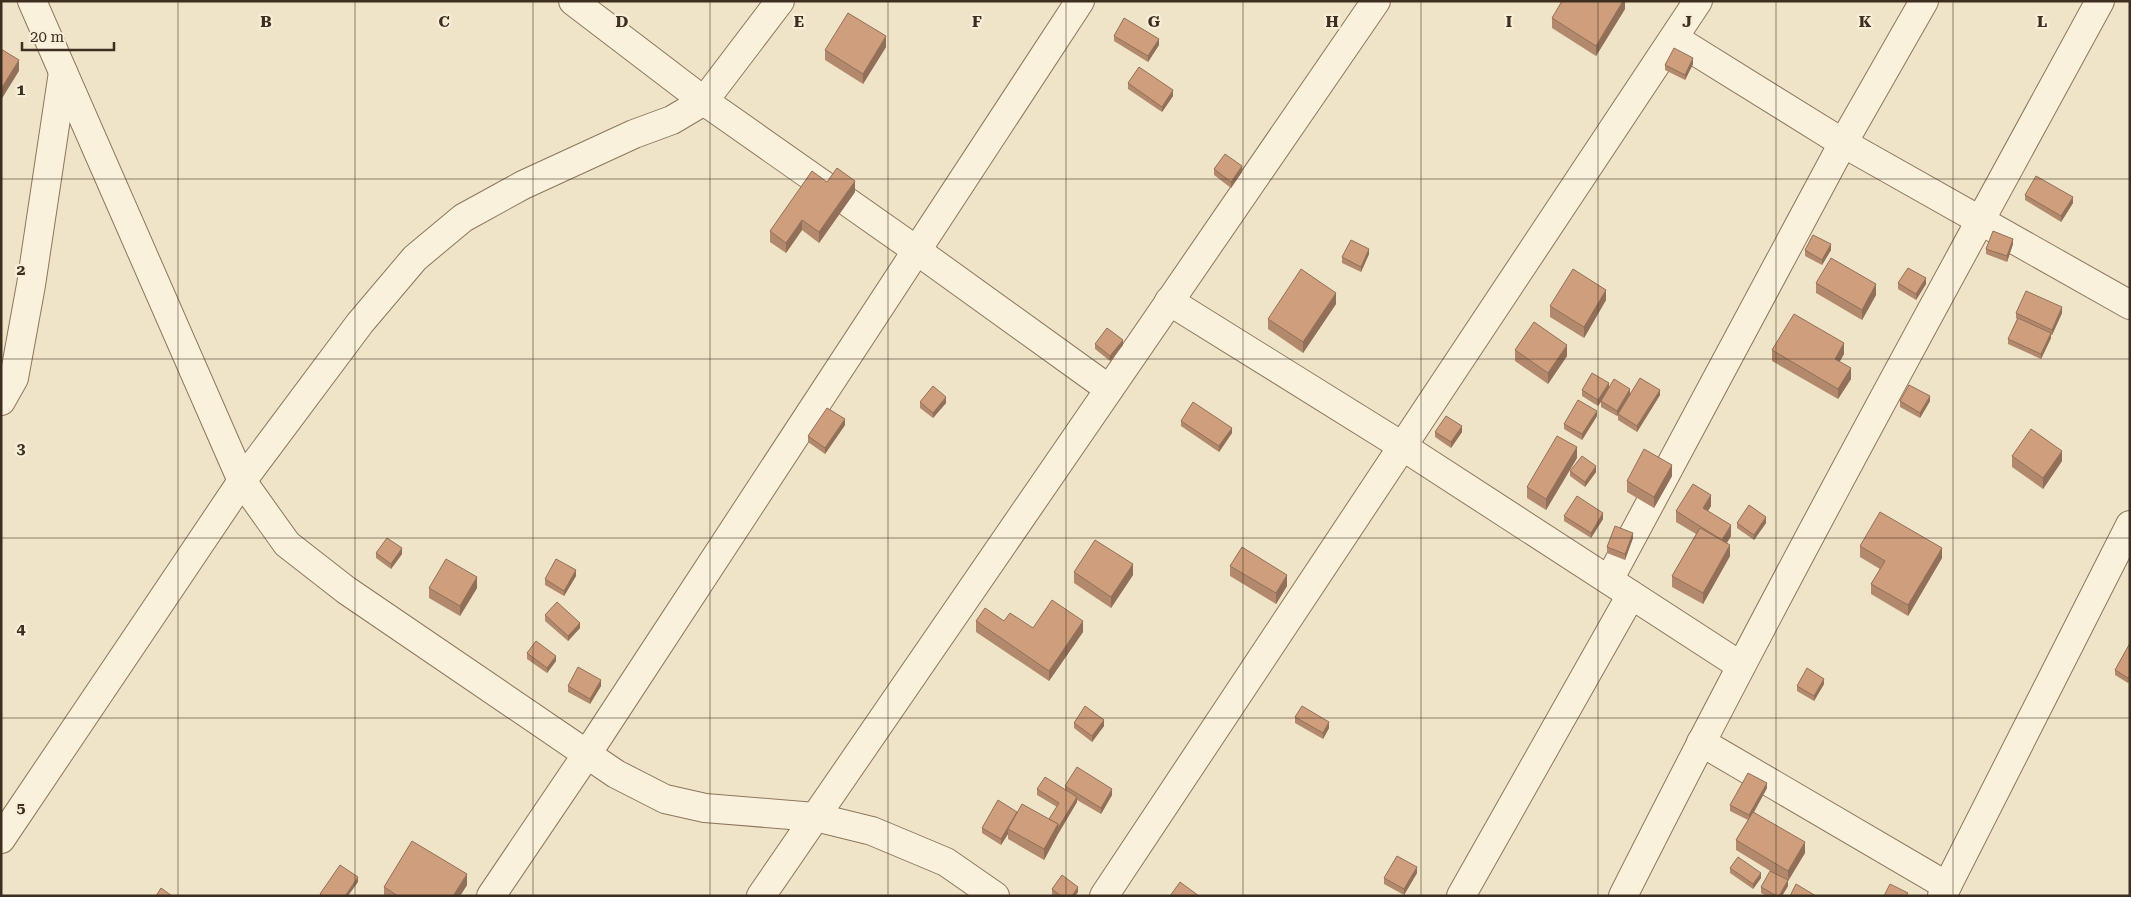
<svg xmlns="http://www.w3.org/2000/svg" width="2131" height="897" viewBox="0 0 2131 897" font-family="'Roboto Serif',serif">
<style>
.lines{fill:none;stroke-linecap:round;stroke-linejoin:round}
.street-casing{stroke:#8d765c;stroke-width:30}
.street{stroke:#faf1dc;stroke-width:28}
.wall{fill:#b2896c}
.shaded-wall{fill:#916f58}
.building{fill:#cf9f7d;stroke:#916f58}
.grid{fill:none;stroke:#3d2e20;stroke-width:1;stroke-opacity:0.55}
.grid-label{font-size:16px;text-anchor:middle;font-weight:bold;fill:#3d2e20;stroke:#f7eed8;stroke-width:4.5;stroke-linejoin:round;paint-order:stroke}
</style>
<rect width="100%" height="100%" fill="#f0e4c8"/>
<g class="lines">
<g class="street-casing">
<g id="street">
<path d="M32,1L242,481L287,544L346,590L616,774L665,799L705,808L815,817L872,831L946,862L995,896"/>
<path d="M573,1L704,101L916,250L1109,389"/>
<path d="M1674,38L1843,143L2130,305"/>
<path d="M1169,301L1402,446L1741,666"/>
<path d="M1,401L14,378L31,285L63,72"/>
<path d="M1609,580L1843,143L1924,1"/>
<path d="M1701,742L1947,886"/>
<path d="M1,839L242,481L360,323L415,258L463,218L523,185L634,134L672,120L704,101L780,1"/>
<path d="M491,896L587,754L1080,1"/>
<path d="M761,896L1376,1"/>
<path d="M1104,896L1698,1"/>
<path d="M1461,896L1631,595"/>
<path d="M1623,896C1775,594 1938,298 2100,1"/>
<path d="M1942,896L2130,525"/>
</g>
</g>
<use href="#street" class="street"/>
</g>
<g class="wall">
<path d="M1625,1V9L1596,56L1552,28V18Z"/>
<path d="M1114,36L1159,45L1148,62L1114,41Z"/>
<path d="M886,47L863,84L825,60V50Z"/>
<path d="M1693,64L1685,80L1665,70V65Z"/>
<path d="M1128,83L1173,96L1162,112L1128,89Z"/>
<path d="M1214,169L1242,172L1231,188L1214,175Z"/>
<path d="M827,182L855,192L819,243L802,230L786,253L770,242V231Z"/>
<path d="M2025,195L2073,203L2061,222L2025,200Z"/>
<path d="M2013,244L2007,262L1986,254V249Z"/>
<path d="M1805,250H1831L1822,265L1805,256Z"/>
<path d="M1369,254L1361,272L1342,263V257Z"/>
<path d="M1816,283L1876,295L1862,320L1816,293Z"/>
<path d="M1898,283L1926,284L1916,300L1898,289Z"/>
<path d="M1606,300L1584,338L1550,317V306Z"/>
<path d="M1336,304L1303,353L1268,329V319Z"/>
<path d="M2016,313H2062L2052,335H2051V338L2041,359L2008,344V339L2017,319L2016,318Z"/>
<path d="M1095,344L1123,345L1110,361L1095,349Z"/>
<path d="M1515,350L1567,356L1548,384L1515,361Z"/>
<path d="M1772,350L1844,354L1839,362L1851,379L1838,399L1772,361Z"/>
<path d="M1582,390L1630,394L1660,395L1637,432L1618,420V415L1617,416L1601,407V402L1598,406L1582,396Z"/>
<path d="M1900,401H1930L1920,418L1900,407Z"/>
<path d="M920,402L946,403L933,418L920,408Z"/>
<path d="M1597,416L1582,440L1564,429V424Z"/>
<path d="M1181,421L1232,433L1219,452L1181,426Z"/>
<path d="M845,425L825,454L808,442V436Z"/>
<path d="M1435,432H1462L1451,448L1435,437Z"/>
<path d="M2012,456L2062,461L2043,489L2012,467Z"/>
<path d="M1577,458L1546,510L1527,498V487Z"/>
<path d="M1570,471L1596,472L1585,487L1570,476Z"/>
<path d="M1672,476L1654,508L1627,492V481Z"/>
<path d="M1711,506L1708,511L1731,536L1727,543L1730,556L1703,604L1672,587V576L1696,534L1676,522V511Z"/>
<path d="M1564,516L1603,519L1591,538L1564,521Z"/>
<path d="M1737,523H1766L1754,540L1737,528Z"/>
<path d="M1633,538L1625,560L1607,553V547Z"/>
<path d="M1860,546L1942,558L1908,616L1871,594V584L1880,569L1860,557Z"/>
<path d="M376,553L402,554L391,569L376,558Z"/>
<path d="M1230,566L1287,586L1276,604L1230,576Z"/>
<path d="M1074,572L1133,575L1111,608L1074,583Z"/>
<path d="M576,576L564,596L545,585V579Z"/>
<path d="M429,588H477L460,616L429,598Z"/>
<path d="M545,615L580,628L568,641L545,621Z"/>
<path d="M976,621H1004L1033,628L1083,632L1049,681L976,632Z"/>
<path d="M2130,643V681L2128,683L2115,675V670Z"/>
<path d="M527,653L556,661L547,673L527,659Z"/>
<path d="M1824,684L1814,701L1797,691V686Z"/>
<path d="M568,686H601L590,704L568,692Z"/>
<path d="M1295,717L1329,728L1323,739L1295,723Z"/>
<path d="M1074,723L1104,726L1092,742L1074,728Z"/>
<path d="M1065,786L1112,795L1101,814L1077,800V802L1058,834L1044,860L1008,839V834L1001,845L982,833V828L1017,812L1049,819L1057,807L1037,795V789H1065Z"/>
<path d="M1767,788L1754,812L1805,853L1788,881V886L1782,896H1767L1761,893V887L1772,872L1736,850V840L1748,820L1730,811V805Z"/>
<path d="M1730,868L1761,878L1753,889L1730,873Z"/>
<path d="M1417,873L1404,895L1384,884V878Z"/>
<path d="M467,885L460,896H384V887Z"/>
<path d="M1052,889L1078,892L1075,896H1053L1052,895Z"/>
</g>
<g class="shaded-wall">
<path d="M1623,1H1625V9L1596,56V46Z"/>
<path d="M886,36V47L863,84V74Z"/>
<path d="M1159,39V45L1148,62V56Z"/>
<path d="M1693,58V64L1685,80V75Z"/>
<path d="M19,60V71L1,100V89Z"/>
<path d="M1173,90V96L1162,112V107Z"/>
<path d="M1242,166V172L1231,188V182Z"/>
<path d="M855,181V192L819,243V232Z"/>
<path d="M2073,197V203L2061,222V216Z"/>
<path d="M802,220V230L786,253V243Z"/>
<path d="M2013,239V244L2007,262V256Z"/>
<path d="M1831,244V250L1822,265V260Z"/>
<path d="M1369,249V254L1361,272V267Z"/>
<path d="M1926,278V284L1916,300V294Z"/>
<path d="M1876,284V295L1862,320V310Z"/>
<path d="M1606,290V300L1584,338V327Z"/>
<path d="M1336,293V304L1303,353V342Z"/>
<path d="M2062,307V313L2052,335V330Z"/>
<path d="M2051,333V338L2041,359V354Z"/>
<path d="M1123,340V345L1110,361V356Z"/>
<path d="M1844,343V354L1835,370V359Z"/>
<path d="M1567,345V356L1548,384V373Z"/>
<path d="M1851,368V379L1838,399V389Z"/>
<path d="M1609,383V388L1598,406V400Z"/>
<path d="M1630,389V395L1617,416V411Z"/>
<path d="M1660,390V395L1637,432V426Z"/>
<path d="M1930,396V401L1920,418V413Z"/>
<path d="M946,397V403L933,418V413Z"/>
<path d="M1597,411V416L1582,440V434Z"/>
<path d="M845,419V425L825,454V448Z"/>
<path d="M1462,426V432L1451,448V442Z"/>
<path d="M1232,428V433L1219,452V446Z"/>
<path d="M1577,447V458L1546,510V499Z"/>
<path d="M2062,451V461L2043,489V478Z"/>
<path d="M1672,465V476L1654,508V497Z"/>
<path d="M1596,466V472L1585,487V482Z"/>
<path d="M1711,495V506L1703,519V508Z"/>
<path d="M1603,513V519L1591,538V533Z"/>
<path d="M1766,517V523L1754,540V535Z"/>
<path d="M1731,525V536L1722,550V540Z"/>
<path d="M1633,533V538L1625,560V554Z"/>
<path d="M1730,545V556L1703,604V593Z"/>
<path d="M402,548V554L391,569V564Z"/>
<path d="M1942,548V558L1908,616V605Z"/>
<path d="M1133,564V575L1111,608V597Z"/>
<path d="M576,570V576L564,596V591Z"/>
<path d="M1287,575V586L1276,604V593Z"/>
<path d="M477,577V588L460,616V606Z"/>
<path d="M1083,621V632L1049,681V671Z"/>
<path d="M580,623V628L568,641V636Z"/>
<path d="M556,656V661L547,673V668Z"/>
<path d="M1824,679V684L1814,701V696Z"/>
<path d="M601,680V686L590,704V699Z"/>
<path d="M1104,720V726L1092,742V736Z"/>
<path d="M1329,722V728L1323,739V733Z"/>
<path d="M1767,783V788L1749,821V815Z"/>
<path d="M1112,789V795L1101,814V808Z"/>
<path d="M1077,797V802L1058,834L1044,860V849L1058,824Z"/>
<path d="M1018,812L1008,829V834L1001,845V839Z"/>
<path d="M1805,842V853L1788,881V886L1782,896H1779L1788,881V871Z"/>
<path d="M1417,867V873L1404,895V889Z"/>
<path d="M1761,873V878L1753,889V884Z"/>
<path d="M467,874V885L460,896H453Z"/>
<path d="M358,877V882L348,896H345Z"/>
<path d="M1078,887V892L1075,896H1072Z"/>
</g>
<g class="building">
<path d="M1562,1H1623L1596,46L1552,18Z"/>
<path d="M848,13L886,36L863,74L825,50Z"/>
<path d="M1124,18L1159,39L1148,56L1114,36Z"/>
<path d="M1674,48L1693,58L1685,75L1665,65Z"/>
<path d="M1,49L19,60L1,89Z"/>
<path d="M1139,67L1173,90L1162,107L1128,83Z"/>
<path d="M1225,154L1242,166L1231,182L1214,169Z"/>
<path d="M837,168L855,181L819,232L802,220L786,243L770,231L812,171L827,182Z"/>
<path d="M2036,176L2073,197L2061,216L2025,195Z"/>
<path d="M1993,231L2013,239L2007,256L1986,249Z"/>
<path d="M1813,235L1831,244L1822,260L1805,250Z"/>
<path d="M1351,240L1369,249L1361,267L1342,257Z"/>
<path d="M1831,258L1876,284L1862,310L1816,283Z"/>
<path d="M1908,268L1926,278L1916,294L1898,283Z"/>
<path d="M1301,269L1336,293L1303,342L1268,319Z"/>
<path d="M1573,269L1606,290L1584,327L1550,306Z"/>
<path d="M2026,291L2062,307L2052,330L2016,313Z"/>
<path d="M1794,314L1844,343L1835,359L1851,368L1838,389L1772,350Z"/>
<path d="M2018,318L2051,333L2041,354L2008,339Z"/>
<path d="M1534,322L1567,345L1548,373L1515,350Z"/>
<path d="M1107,328L1123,340L1110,356L1095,344Z"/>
<path d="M1592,373L1609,383L1598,400L1582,390Z"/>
<path d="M1640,378L1660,390L1637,426L1618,414Z"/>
<path d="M1614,379L1630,389L1617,411L1601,401Z"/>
<path d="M1909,385L1930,396L1920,413L1900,401Z"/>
<path d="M933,386L946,397L933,413L920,402Z"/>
<path d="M1578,400L1597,411L1582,434L1564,424Z"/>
<path d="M1193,402L1232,428L1219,446L1181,421Z"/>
<path d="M827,408L845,419L825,448L808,436Z"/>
<path d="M1446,416L1462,426L1451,442L1435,432Z"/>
<path d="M2031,429L2062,451L2043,478L2012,456Z"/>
<path d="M1557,436L1577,447L1546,499L1527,487Z"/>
<path d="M1644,449L1672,465L1654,497L1627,481Z"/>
<path d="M1582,456L1596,466L1585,482L1570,471Z"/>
<path d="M1693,484L1711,495L1703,508L1731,525L1722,540L1676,511Z"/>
<path d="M1577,496L1603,513L1591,533L1564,516Z"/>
<path d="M1749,505L1766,517L1754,535L1737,523Z"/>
<path d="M1880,512L1942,548L1908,605L1871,584L1885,561L1860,546Z"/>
<path d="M1615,526L1633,533L1625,554L1607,547Z"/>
<path d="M1700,528L1730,545L1703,593L1672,576Z"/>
<path d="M387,538L402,548L391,564L376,553Z"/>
<path d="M1095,540L1133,564L1111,597L1074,572Z"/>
<path d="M1242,547L1287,575L1276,593L1230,566Z"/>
<path d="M446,559L477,577L460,606L429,588Z"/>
<path d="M556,559L576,570L564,591L545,579Z"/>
<path d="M1052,600L1083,621L1049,671L976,621L985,608L1004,621L1010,613L1033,628Z"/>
<path d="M557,602L580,623L568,636L545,615Z"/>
<path d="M536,641L556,656L547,668L527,653Z"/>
<path d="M2130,643V675L2128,678L2115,670Z"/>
<path d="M578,667L601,680L590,699L568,686Z"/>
<path d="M1807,668L1824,679L1814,696L1797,686Z"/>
<path d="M1085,706L1104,720L1092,736L1074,723Z"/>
<path d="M1302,706L1329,722L1323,733L1295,717Z"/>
<path d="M1077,767L1112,789L1101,808L1065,786Z"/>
<path d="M1748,773L1767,783L1749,815L1730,805Z"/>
<path d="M1045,777L1077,797L1058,828V824L1049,819L1059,803L1037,789Z"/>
<path d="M998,800L1017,812L1001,839L982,828Z"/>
<path d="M1022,804L1058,824L1044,849L1008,829Z"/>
<path d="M1753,812L1805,842L1788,871L1736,840Z"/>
<path d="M412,841L467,874L453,896H398L384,887Z"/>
<path d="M1397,856L1417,867L1404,889L1384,878Z"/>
<path d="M1738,857L1761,873L1753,884L1730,868Z"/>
<path d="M340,865L358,877L345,896H323L320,894Z"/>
<path d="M1770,871L1788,880L1779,896H1777L1761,887Z"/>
<path d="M1062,875L1078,887L1072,896H1061L1052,889Z"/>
<path d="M1180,882L1199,896H1170Z"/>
<path d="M1796,884L1816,896H1790Z"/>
<path d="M1890,884L1908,893L1906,896H1884Z"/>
<path d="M161,888L172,896H156Z"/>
</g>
<path class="grid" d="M178,1V896M355,1V896M533,1V896M710,1V896M888,1V896M1066,1V896M1243,1V896M1421,1V896M1598,1V896M1776,1V896M1953,1V896M1,179H2130M1,359H2130M1,538H2130M1,718H2130"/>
<g class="grid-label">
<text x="266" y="27">B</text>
<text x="444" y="27">C</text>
<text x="622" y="27">D</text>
<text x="799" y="27">E</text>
<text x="977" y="27">F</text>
<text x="1154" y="27">G</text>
<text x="1332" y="27">H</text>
<text x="1509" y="27">I</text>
<text x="1687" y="27">J</text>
<text x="1865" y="27">K</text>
<text x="2042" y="27">L</text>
<text x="21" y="95">1</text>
<text x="21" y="275">2</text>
<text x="21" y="454">3</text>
<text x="21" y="634">4</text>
<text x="21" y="813">5</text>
</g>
<rect width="2131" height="897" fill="none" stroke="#3d2e20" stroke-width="5"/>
<path d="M22 42v8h92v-8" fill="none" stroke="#3d2e20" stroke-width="2.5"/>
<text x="30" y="42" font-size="15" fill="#3d2e20" stroke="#f7eed8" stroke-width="4" paint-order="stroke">20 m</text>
</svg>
